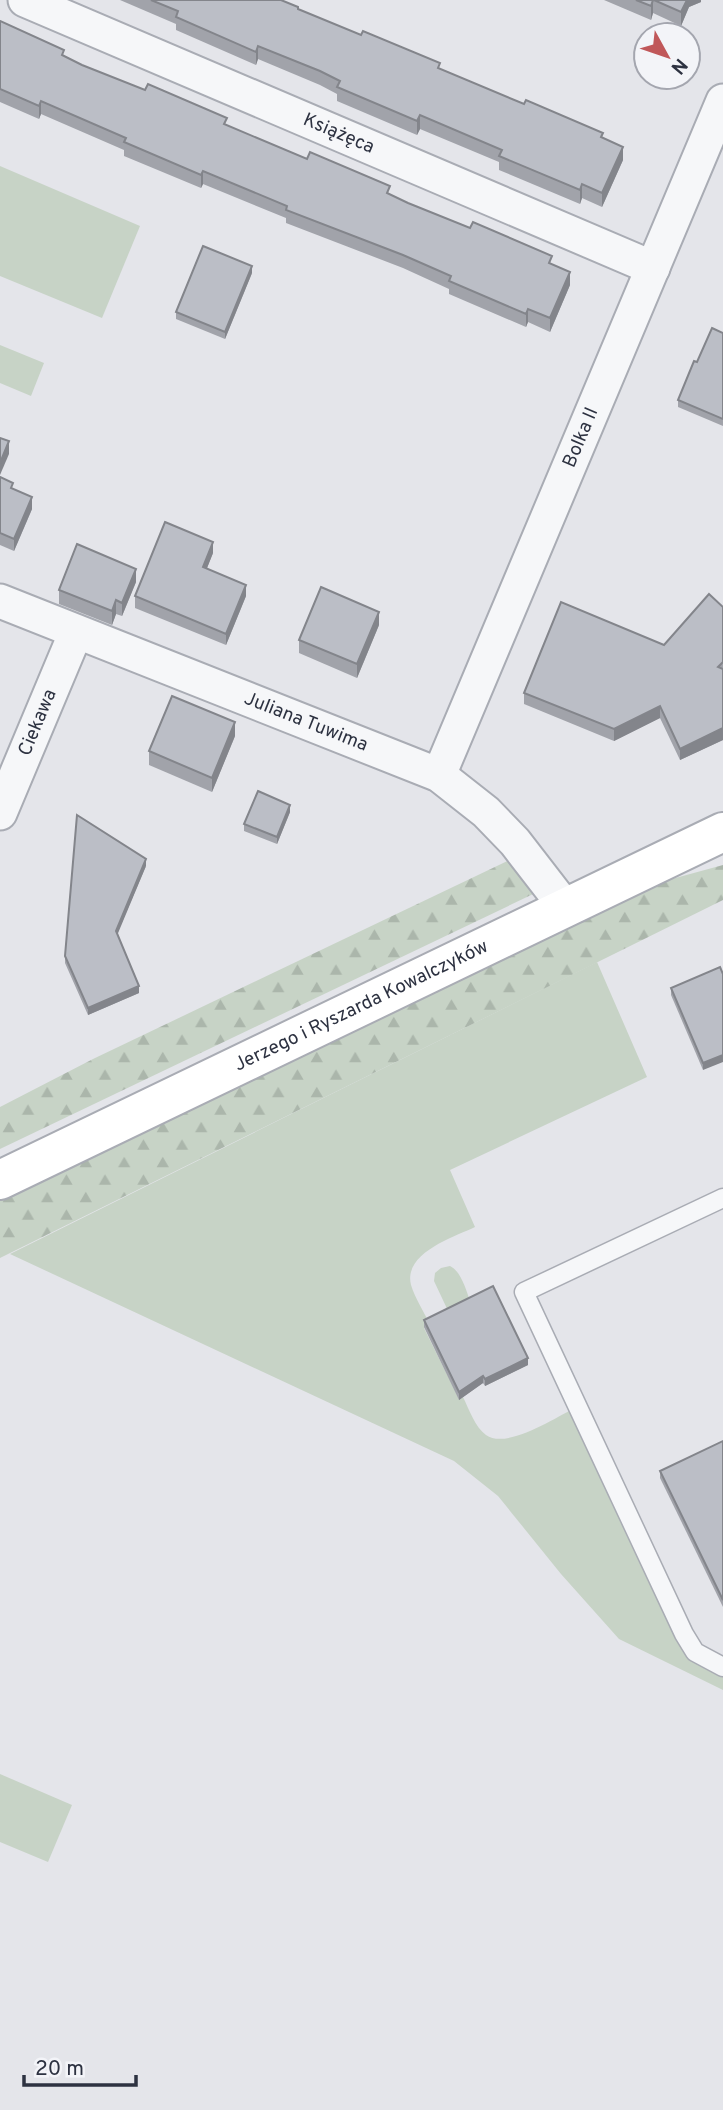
<svg xmlns="http://www.w3.org/2000/svg" width="723" height="2110" viewBox="0 0 723 2110" font-family="Overpass,sans-serif">
<style>
.grass{fill:#c7d3c6}
.forest{fill:url(#forest-firs)}
.lines{fill:none;stroke-linecap:round;stroke-linejoin:round}
.lane-casing{stroke:#a9acb4;stroke-width:21}
.street-casing{stroke:#a9acb4;stroke-width:37}
.secondary-casing{stroke:#a9acb4;stroke-width:42}
.lane{stroke:#f6f7f9;stroke-width:18}
.street{stroke:#f6f7f9;stroke-width:33}
.secondary{stroke:#fff;stroke-width:38}
.wall{fill:#a1a3aa}
.shaded-wall{fill:#83858b}
.building{fill:#bbbec6;stroke:#83858b;stroke-width:2}
.labels{text-anchor:middle;dominant-baseline:central;stroke-width:5;stroke-linejoin:round;paint-order:stroke}
.street-label{font-size:19px;fill:#2d3241;stroke:#f3f4f8}
</style>
<defs>
<pattern id="forest-firs" width="22" height="20" patternUnits="userSpaceOnUse" patternTransform="scale(1.75)"><rect width="22" height="20" fill="#c7d3c6"/><path d="M5 1l3.5 6h-7zM16 11l3.5 6h-7z" fill="#abb6ab"/></pattern>
</defs>
<rect width="100%" height="100%" fill="#e4e5ea"/>
<g class="grass">
<path d="M0,166L140,226L102,318L0,276Z"/>
<path d="M0,345L44,363L31,396L0,383Z"/>
<path d="M597,962L647,1077L450,1170L475,1227C454,1237 403,1253 411,1285C415,1298 424,1312 430,1325L424,1328L459,1399L463,1397C469,1409 475,1427 486,1435C507,1450 556,1417 577,1407L684,1634L723,1667V1690L619,1639L561,1574L498,1496L454,1461L10,1254Z"/>
<path d="M450,1266C462,1272 466,1291 471,1303L450,1315L434,1281L435,1273L441,1268Z"/>
<path d="M0,1774L72,1805L48,1862L0,1842Z"/>
</g>
<g class="forest">
<path d="M524,853L550,886L0,1149V1107L93,1059Z"/>
<path d="M723,865V900L0,1258V1180L566,908Z"/>
</g>
<g class="lines">
<g class="lane-casing">
<path id="lane" d="M723,1198L524,1292L684,1634L695,1652L723,1667"/>
</g>
<g class="street-casing">
<g id="street">
<path id="s1" d="M25,0L653,268"/>
<path id="s2" d="M0,601L439,775L486,812L515,842L566,908"/>
<path id="s3" d="M439,775L723,101"/>
<path id="s4" d="M0,813L76,632"/>
</g>
</g>
<g class="secondary-casing">
<g id="secondary">
<path id="s5" d="M0,1180L723,832"/>
</g>
</g>
<use href="#lane" class="lane"/>
<use href="#street" class="street"/>
<use href="#secondary" class="secondary"/>
</g>
<g class="wall">
<path d="M120,0H281L298,9L603,138L623,160L602,207L582,198L580,204L499,170V162L420,129L417,135L337,101V94L320,85L258,59L256,65L176,30V24Z"/>
<path d="M604,0H701V2L689,7L681,26L653,13L651,20Z"/>
<path d="M0,21L82,65L552,264L570,285L550,332L528,322L526,327L449,294V289L403,268L286,223V218L203,184L201,188L124,156V150L41,114L39,119L0,102Z"/>
<path d="M252,273L225,339L176,319V312Z"/>
<path d="M723,333V426L678,407V400L697,362Z"/>
<path d="M0,477L32,509L14,551L0,545Z"/>
<path d="M213,553L207,568L246,596L226,645L135,608V596Z"/>
<path d="M136,582L122,616L116,614L112,625L59,604V590Z"/>
<path d="M723,607V740L680,760L660,718L614,741L524,704V693L664,645Z"/>
<path d="M379,625L357,678L299,653V640Z"/>
<path d="M235,736L212,792L149,765V751Z"/>
<path d="M290,812L277,844L244,831V824Z"/>
<path d="M146,866L117,934L139,993L88,1015L65,963V956Z"/>
<path d="M720,967L703,1070L671,995V988Z"/>
<path d="M424,1320L528,1365L485,1386L483,1383L459,1400L424,1327Z"/>
<path d="M723,1441V1607L660,1478V1471Z"/>
</g>
<g class="shaded-wall">
<path d="M653,0V13L651,20V6Z"/>
<path d="M687,0H701V2L689,7L681,26V12Z"/>
<path d="M258,46V59L256,65V52Z"/>
<path d="M41,101V114L39,119V106Z"/>
<path d="M420,115V129L417,135V121Z"/>
<path d="M623,147V160L602,207V193Z"/>
<path d="M203,171V184L201,188V175Z"/>
<path d="M582,184V198L580,204V190Z"/>
<path d="M252,266V273L225,339V332Z"/>
<path d="M570,272V285L550,332V318Z"/>
<path d="M528,309V322L526,327V314Z"/>
<path d="M9,441V454L0,475V463Z"/>
<path d="M32,497V509L14,551V539Z"/>
<path d="M213,542V553L203,578V567Z"/>
<path d="M136,569V582L122,616V603Z"/>
<path d="M246,585V596L226,645V634Z"/>
<path d="M116,600V614L112,625V611Z"/>
<path d="M379,612V625L357,678V664Z"/>
<path d="M660,706V718L614,741V729Z"/>
<path d="M235,722V736L212,792V778Z"/>
<path d="M723,728V740L680,760V749Z"/>
<path d="M290,805V812L277,844V837Z"/>
<path d="M146,859V866L116,938V931Z"/>
<path d="M139,986V993L88,1015V1008Z"/>
<path d="M723,1055V1062L703,1070V1063Z"/>
<path d="M528,1358V1365L485,1386V1379Z"/>
<path d="M483,1376V1383L459,1400V1392Z"/>
</g>
<g class="building">
<path d="M151,0H281L298,7V9L361,35L363,31L440,63L438,68L524,104L526,100L603,133L601,137L623,147L602,193L582,184L580,190L499,156L502,150L420,115L417,121L337,87L340,81L320,71L258,46L256,52L176,17L178,11Z"/>
<path d="M636,0H653L651,6Z"/>
<path d="M654,0H687L681,12Z"/>
<path d="M0,21L64,50L62,55L82,65L145,90L148,84L227,118L224,124L307,159L310,152L390,186L387,193L408,203L470,228L473,222L552,256L549,263L570,272L550,318L528,309L526,314L449,281L451,276L403,255L286,210L287,206L203,171L201,175L124,142L126,138L41,101L39,106L0,89Z"/>
<path d="M203,246L252,266L225,332L176,312Z"/>
<path d="M712,328L723,333V419L678,400L694,361L697,362Z"/>
<path d="M0,438L9,441L0,463Z"/>
<path d="M0,477L13,483L11,488L32,497L14,539L0,533Z"/>
<path d="M165,522L213,542L203,567L246,585L226,634L135,596Z"/>
<path d="M77,544L136,569L122,603L116,600L112,611L59,590Z"/>
<path d="M321,587L379,612L357,664L299,640Z"/>
<path d="M709,594L723,607V662L718,667L723,669V728L680,749L660,706L614,729L524,693L561,602L664,645Z"/>
<path d="M172,696L235,722L212,778L149,751Z"/>
<path d="M258,791L290,805L277,837L244,824Z"/>
<path d="M77,815L146,859L116,931L139,986L88,1008L65,956Z"/>
<path d="M720,967L723,974V1055L703,1063L671,988Z"/>
<path d="M493,1286L528,1358L485,1379L483,1376L459,1392L424,1320Z"/>
<path d="M723,1441V1600L660,1471Z"/>
</g>
<g class="labels">
<g class="street-label">
<text stroke="none"><textPath href="#s1" startOffset="341">Książęca</textPath></text>
<text stroke="none"><textPath href="#s3" startOffset="366">Bolka II</textPath></text>
<text stroke="none"><textPath href="#s4" startOffset="98">Ciekawa</textPath></text>
<text stroke="none"><textPath href="#s2" startOffset="329">Juliana Tuwima</textPath></text>
<text stroke="none"><textPath href="#s5" startOffset="401">Jerzego i Ryszarda Kowalczyków</textPath></text>
</g>
</g>
<g transform="translate(667 56) rotate(130)"><circle r="33" fill="#f3f4f8" stroke="#a4a6af" stroke-width="2"/>
<path d="M0-5L12 26L0 18L-12 26Z" fill="#c05759"/>
<text y="-10" font-size="19" font-weight="bold" text-anchor="middle" fill="#2d3241">N</text>
</g>
<path d="M24 2075v10h112v-10" fill="none" stroke="#2d3241" stroke-width="3.5"/>
<text x="35" y="2075" font-size="21" fill="#2d3241" stroke="#f3f4f8" stroke-width="5" paint-order="stroke">20 m</text>
</svg>
